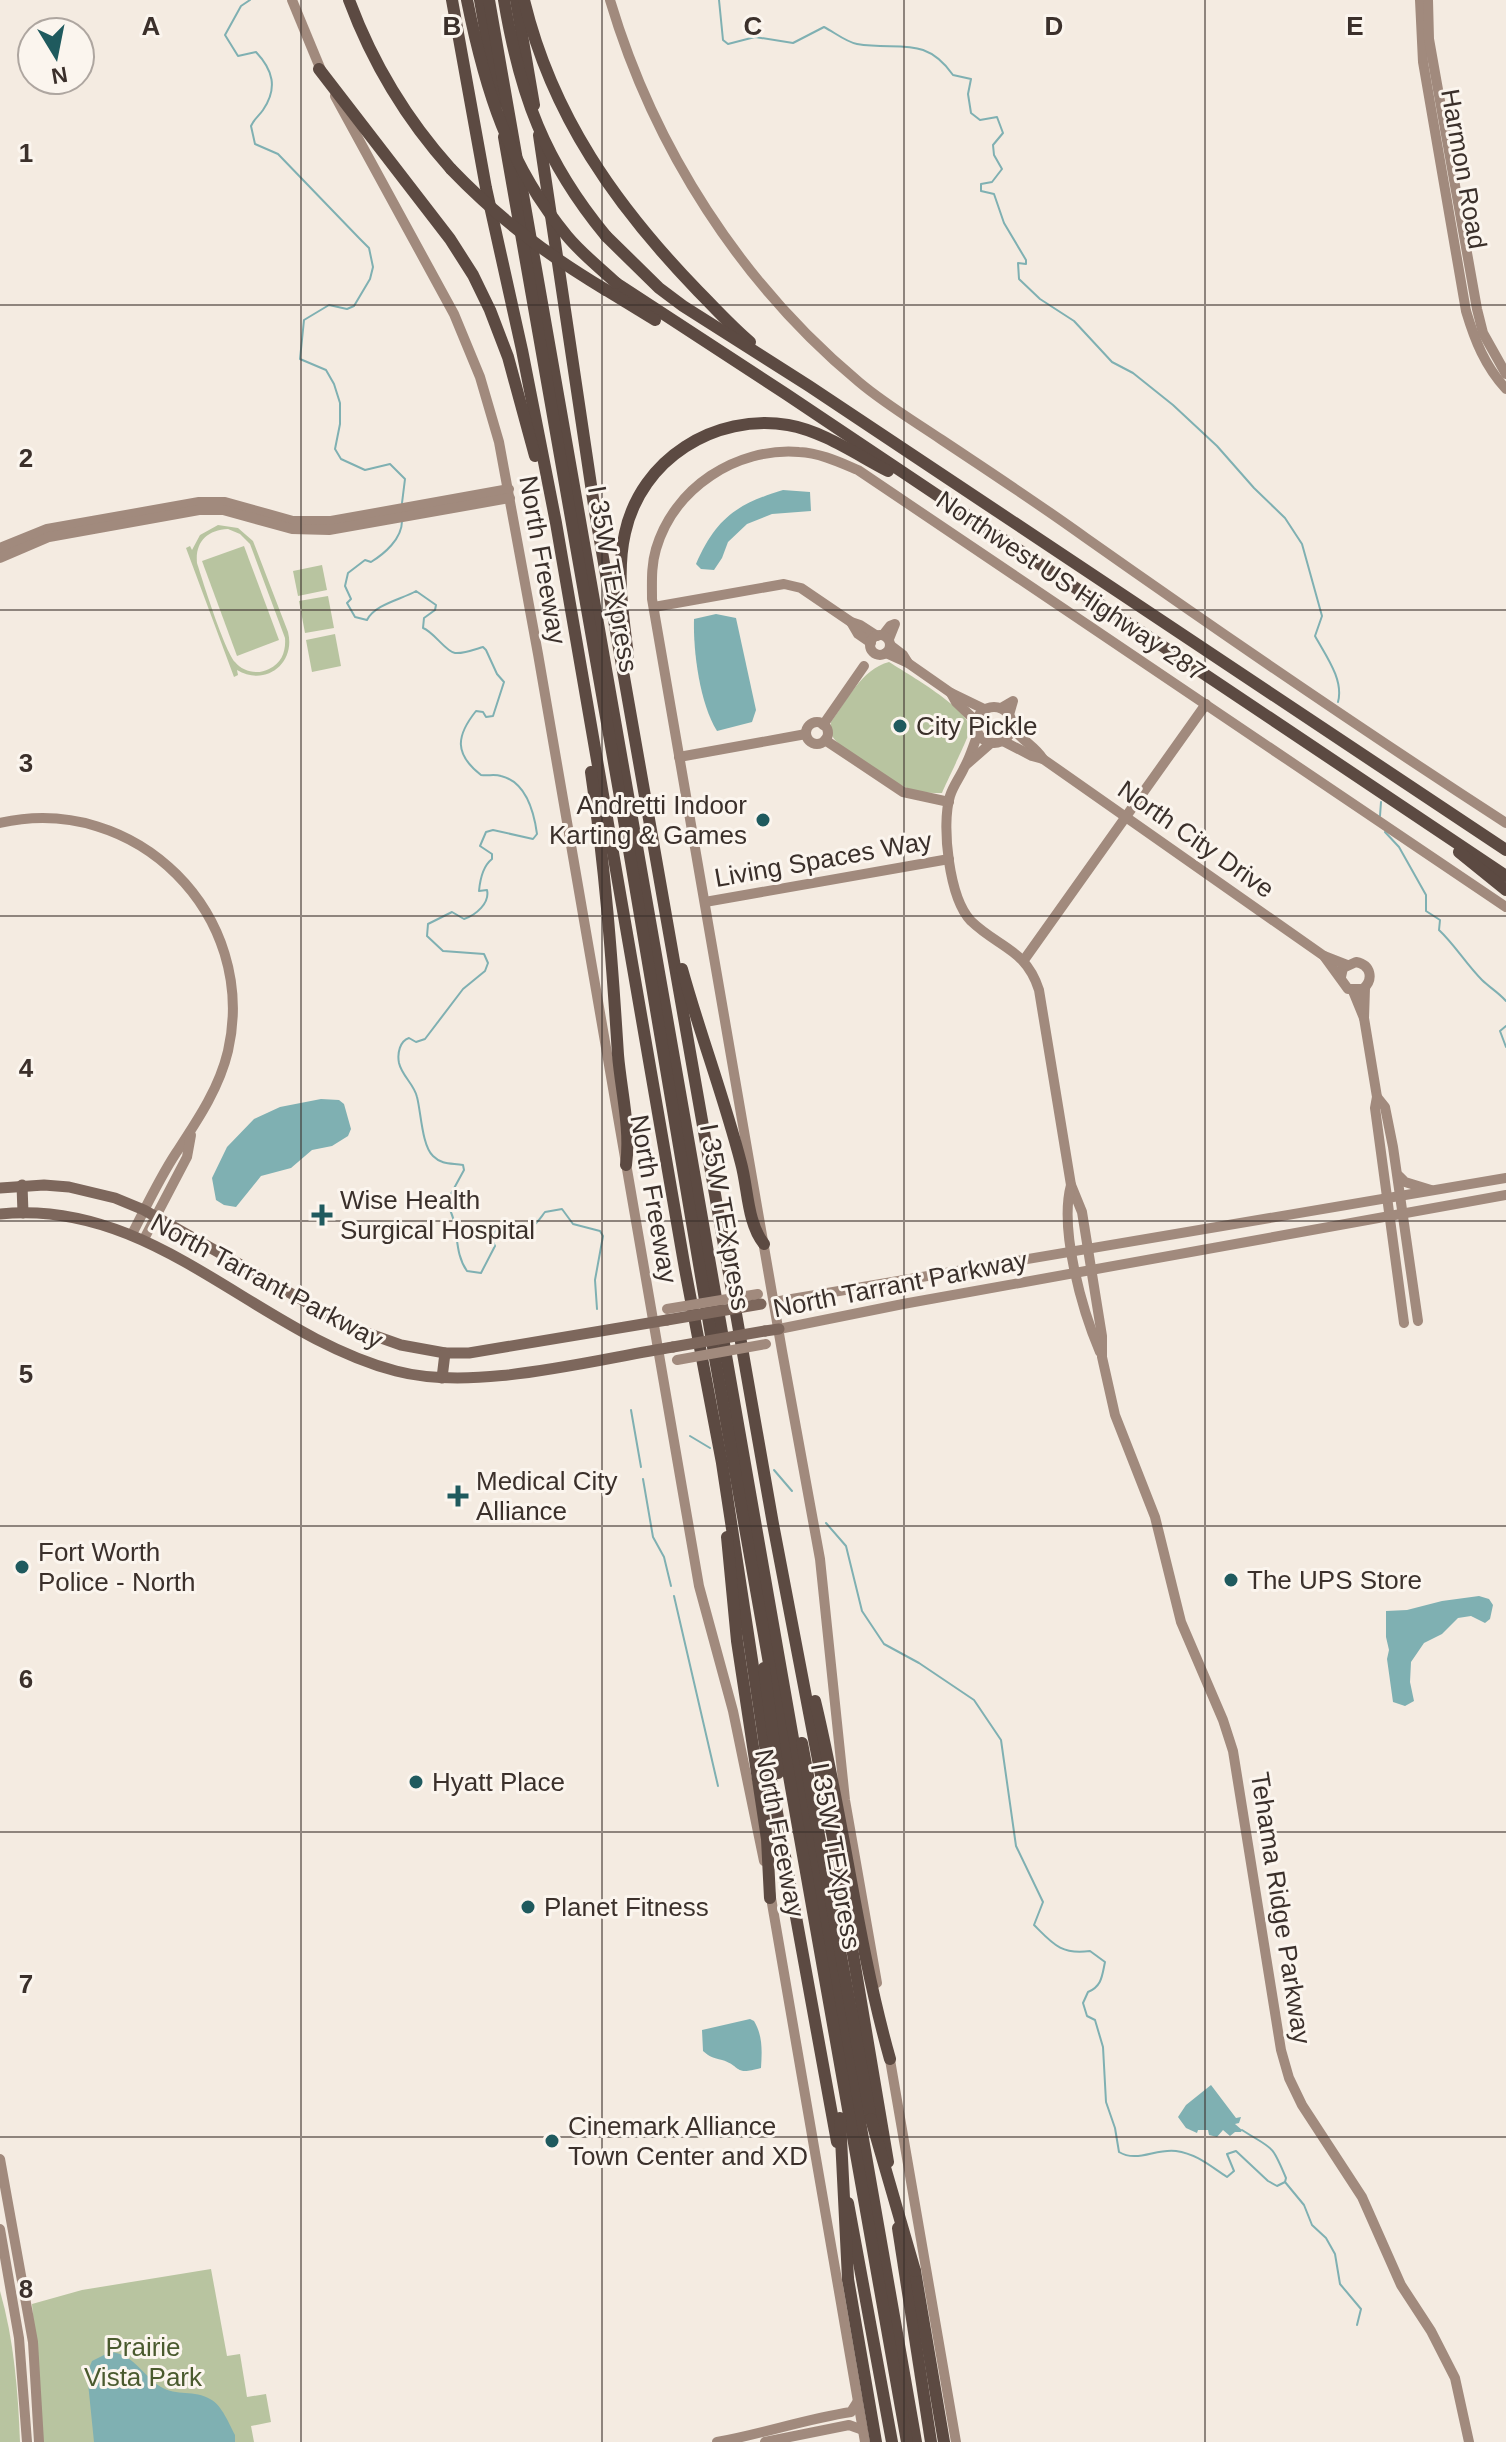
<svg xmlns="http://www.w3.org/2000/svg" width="1506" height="2442" viewBox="0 0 1506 2442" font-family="Arial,sans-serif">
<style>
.green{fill:#b8c4a0;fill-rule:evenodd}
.water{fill:#7fb0b2}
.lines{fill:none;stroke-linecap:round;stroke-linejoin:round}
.stream{stroke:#7fb0b2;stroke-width:2}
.secondary{stroke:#a18a7d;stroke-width:10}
.primary{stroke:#7d675c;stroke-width:11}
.highway{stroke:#5c4a42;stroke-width:12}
.secondary-bridge{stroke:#a18a7d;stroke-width:10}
.primary-bridge{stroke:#7d675c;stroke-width:11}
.highway-bridge{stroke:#5c4a42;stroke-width:12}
.grid{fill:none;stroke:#3b302b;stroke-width:2;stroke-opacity:0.55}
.poi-dot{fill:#1f5a5e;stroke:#fbf5ee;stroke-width:3}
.labels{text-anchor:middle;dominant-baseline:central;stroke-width:6;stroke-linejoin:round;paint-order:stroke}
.street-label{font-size:26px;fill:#3b302b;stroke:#fbf5ee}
.poi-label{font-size:26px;fill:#3b302b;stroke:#fbf5ee;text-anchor:start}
.park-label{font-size:26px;fill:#4a5a2e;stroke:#fbf5ee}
.grid-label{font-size:26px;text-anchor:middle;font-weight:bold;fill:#3b302b;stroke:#fbf5ee;stroke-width:6;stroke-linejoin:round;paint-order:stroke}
</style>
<rect width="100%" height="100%" fill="#f4ebe1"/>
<g class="green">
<path d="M218,525L238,528L253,541L288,632C296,664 265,687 237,670L238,675L234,677L186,548L190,546L192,550L200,535ZM228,529L240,534L250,544L285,638C286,651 282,663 269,669C258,675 243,672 235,662C224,649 203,582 197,563C195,542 207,530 228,529Z"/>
<path d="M244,546L279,640L237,656L202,561Z"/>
<path d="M322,565L327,590L298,596L293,571Z"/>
<path d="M328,596L334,628L305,633L299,601Z"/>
<path d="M335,634L341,666L312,672L306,640Z"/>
<path d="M889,662C906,673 970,709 970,729C970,735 946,783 942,793C934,793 924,793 916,791C898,787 847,754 835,740C830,734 830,729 831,722C847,700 862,669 889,662Z"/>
<path d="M211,2269L227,2356L240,2354L247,2397L266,2394L271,2422L251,2426L254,2442H43L32,2304L82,2290Z"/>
<path d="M0,2291C14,2340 18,2391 20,2442H0Z"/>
</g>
<g class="water">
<path d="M783,490L810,492L811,511L772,514L747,524L728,542L722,558L714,570L701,569L696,564C716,518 737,504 783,490Z"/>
<path d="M716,614L736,618L756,710L752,722L717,731C700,704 693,652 694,619Z"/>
<path d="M321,1099L339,1100L344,1104L351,1129L348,1136L332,1146L312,1150L291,1168L261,1176L236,1207L224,1205L216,1200L212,1178L227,1147L254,1119L280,1107Z"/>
<path d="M1479,1596L1489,1599L1493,1605L1490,1619L1485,1623L1471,1616L1458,1618L1442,1634L1424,1643L1411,1662L1410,1682L1414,1701L1405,1706L1393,1702L1387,1659L1389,1650L1386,1637V1611L1407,1610L1442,1601Z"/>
<path d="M750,2019L754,2021C763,2036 762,2051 761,2068C733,2076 742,2066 722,2060C713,2058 710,2057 703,2051L702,2030Z"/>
<path d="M1211,2085L1236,2118L1241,2117L1239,2123L1235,2124L1242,2130L1241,2132H1235L1230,2136L1223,2130L1217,2137L1209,2135L1208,2130H1198L1197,2133L1186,2128L1178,2117L1186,2105Z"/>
<path d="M110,2352C134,2354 142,2375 161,2387C176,2396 195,2390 210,2399C222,2405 229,2424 235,2435V2442H94L87,2373L92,2361Z"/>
</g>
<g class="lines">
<g class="stream">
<path d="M250,0L241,6L225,35L238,56L256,52C273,70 278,88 263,110C259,116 254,119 251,126L255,144L278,154L359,238L369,248L373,267L370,279L354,306L347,309L329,305L304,320L300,359L326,370L334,384L340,403V424L335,449L341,459L365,470L390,464L405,479L402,503"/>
<path d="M719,0L723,40L728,44L755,37L793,43L824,27C834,32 846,42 857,44C899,51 925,35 953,75L971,79L968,94L971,113L980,120L997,117L1003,133L993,145L994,155L1002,169L992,182L981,184V191L994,194L1004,223L1026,260V264L1018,263L1019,279L1040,299L1074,321L1112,362L1133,373L1173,405L1217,446L1254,488L1285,518L1302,544L1322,616L1315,636C1326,656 1344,680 1338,702"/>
<path d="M402,521C402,539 384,554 371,562L365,560L348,573L345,586L351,599L347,603L355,617L367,620C375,604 403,599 416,591L436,605L435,610L424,618L423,628C434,632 446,652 455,653C463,654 476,649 483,647L486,650L497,674L504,682L493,716L486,717L483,712L476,711C456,736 454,754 481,775C488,776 495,774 501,776C526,782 534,812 537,834L533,839L493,830L486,832L480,846L492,854V859C483,866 480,880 479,891L487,890C490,903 476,915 464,919L452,912L428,924L427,936L443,951L484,954L488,963L485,971L463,989L425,1039L416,1042L409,1038C400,1041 397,1053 399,1063C402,1076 414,1084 417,1097C421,1112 422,1146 433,1156C442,1165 451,1163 463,1165L464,1170L446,1203C461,1224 452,1250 467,1271L481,1273L495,1246L491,1238C501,1216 516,1232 532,1226C537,1224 541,1217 545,1212L562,1209L573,1224L600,1231L603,1236L595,1280L597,1309"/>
<path d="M1380,816L1381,802"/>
<path d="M1385,832L1399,847L1426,895V911L1440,920L1439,930C1455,945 1466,964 1482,980C1489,987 1498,992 1506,1001"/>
<path d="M1506,1026L1500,1031L1506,1047"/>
<path d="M631,1410L641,1467"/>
<path d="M690,1436L710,1448"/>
<path d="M774,1470L792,1491"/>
<path d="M643,1479L653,1537L664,1557L671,1586"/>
<path d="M826,1523L846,1546L862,1611L884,1644L919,1663L974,1700L1001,1740L1016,1846L1043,1902L1034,1925C1053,1944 1061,1955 1090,1951L1105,1962C1102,1976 1102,1986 1088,1992L1083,2003L1087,2016L1095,2020L1103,2047L1106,2102L1115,2128L1119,2152C1137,2163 1156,2148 1176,2151C1197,2154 1210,2166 1227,2177L1234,2171L1227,2154L1236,2151L1268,2181L1277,2186L1285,2182"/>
<path d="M674,1596L718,1786"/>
<path d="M1242,2130C1273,2150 1271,2142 1286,2178L1285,2182L1304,2205L1312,2225L1326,2238L1335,2254L1340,2284L1361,2309L1357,2325"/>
</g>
<g class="secondary">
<path d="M292,0L323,75"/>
<path d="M610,0C654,148 741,284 859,382C885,404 914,421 942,440C990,472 1039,504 1086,538C1225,636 1364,731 1506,823"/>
<path d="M1420,0L1423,62L1466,311C1475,341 1485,366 1506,389"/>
<path d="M1428,0L1429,39L1477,309L1483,333L1506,374"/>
<path d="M335,96L454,314L480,377L499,442L538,654L699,1586L733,1711L764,1861"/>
<path d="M0,548L47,529L199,502H225L293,521H331L509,489"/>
<path d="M0,558L49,537L199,510H223L292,529L329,530L510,498"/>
<path d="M654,607L784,584L801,588L851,622L860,625L877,636"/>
<path d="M851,622L858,634L871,643"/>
<path d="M883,635L890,626L895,624L889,639"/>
<circle cx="880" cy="645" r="10"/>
<path d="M886,653L908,663L903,655L890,645"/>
<path d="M908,663L951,693L984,709"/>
<path d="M951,693L956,702L976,721"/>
<circle cx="994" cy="725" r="18"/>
<path d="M1001,708L1013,701L1009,715"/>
<circle cx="817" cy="733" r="11"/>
<path d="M823,725L864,666"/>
<path d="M1012,726C1020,740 1034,745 1043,759"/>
<path d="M978,734C973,746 970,758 964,768C960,777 953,786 950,796C941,825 949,898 971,921C999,948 1026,949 1039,990L1071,1185L1082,1212L1102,1336V1357L1115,1415L1155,1517L1181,1622L1223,1720L1233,1751L1281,2050L1289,2078L1302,2105L1362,2197L1401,2285L1431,2331L1455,2378L1469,2442"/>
<path d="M825,740L903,792L949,802"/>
<path d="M1003,741L1032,756L1043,759L1324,956L1348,989H1363C1374,979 1371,965 1356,962L1343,968L1341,977"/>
<path d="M679,757L806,734"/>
<path d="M967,764L991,743"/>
<path d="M0,823C136,792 259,915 228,1051C219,1089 197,1121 176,1153C159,1179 146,1207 132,1234"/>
<path d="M705,902L949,859"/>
<path d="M1324,956L1347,965"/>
<path d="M1024,960L1206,704"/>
<path d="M1353,991L1364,1018L1365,988"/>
<path d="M1364,1018L1377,1097L1375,1108L1404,1323"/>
<path d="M1377,1097L1385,1107L1393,1147L1418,1321"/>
<path d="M1399,1176L1405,1182L1431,1190"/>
<path d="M1071,1185C1059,1229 1082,1310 1100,1352"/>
<path d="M144,1239L187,1157L191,1135"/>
<path d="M774,1302L1506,1178"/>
<path d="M779,1329L903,1304L1506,1195"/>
<path d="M770,1892L865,2442"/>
<path d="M877,1983L845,1800L820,1559L782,1351L652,599C652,582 651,566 656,549C674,488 736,447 799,452C820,453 839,462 858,470L1506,907"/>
<path d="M889,2054L956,2442"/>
<path d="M0,2159L33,2342L39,2442"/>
<path d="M0,2229L19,2338L27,2442"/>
<path d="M717,2442C763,2434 805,2419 851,2412L858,2401"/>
<path d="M765,2442L849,2425L863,2430"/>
</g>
<g class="primary">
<path d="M22,1185L23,1213"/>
<path d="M0,1188L44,1185L69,1187L115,1198L144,1210L350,1327L401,1345L445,1353H469L667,1320"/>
<path d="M0,1214C155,1198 256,1334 396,1371C475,1392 591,1360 673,1347"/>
<path d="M765,1331L779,1329"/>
<path d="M442,1378L445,1353"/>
</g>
<g class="highway">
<path d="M349,0C372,62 407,120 451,169"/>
<path d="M452,0L486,188L522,350L556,523L685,1269L722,1463L766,1752L837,2142"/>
<path d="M480,0L498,103"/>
<path d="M489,0L916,2442"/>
<path d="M516,0L534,105"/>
<path d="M524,0C552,116 616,206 698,291C715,308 731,326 750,342"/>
<path d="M319,69L450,239L473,275L490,310L508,357L535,456"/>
<path d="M539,135L595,512L773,1524L837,1859L888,2162"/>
<path d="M504,137L620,797L714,1353L907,2442"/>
<path d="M606,236L659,288L683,306L809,386L1506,850"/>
<path d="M616,283L786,394L1506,876"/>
<path d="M606,290L655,320"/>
<path d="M628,655C623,616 616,572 625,533C641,459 715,413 788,425C823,431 857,455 888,471"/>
<path d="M591,772C605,866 612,960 618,1055C621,1091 631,1129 626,1165"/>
<path d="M1459,852L1506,890"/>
<path d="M682,969C700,1034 724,1097 741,1163C748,1188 747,1223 764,1244"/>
<path d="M727,1537L737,1641L767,1839L770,1898"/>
<path d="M764,1668L778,1773"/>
<path d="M815,1701C844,1820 857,1942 890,2059"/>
<path d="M802,1743L871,2119"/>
<path d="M848,2203L892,2442"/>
<path d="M898,2228L931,2442"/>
<path d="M915,2271L944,2442"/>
<path d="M848,2279L876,2442"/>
</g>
<g class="secondary-bridge">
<path d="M667,1309L758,1294"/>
<path d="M677,1360L766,1344"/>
</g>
<g class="primary-bridge">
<path d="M667,1320L761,1304"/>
<path d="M673,1347L765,1331"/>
</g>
<g class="highway-bridge">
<path d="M467,0C485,89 508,165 567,236C581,253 600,268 616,283"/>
<path d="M504,0C520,95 544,161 606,236"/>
<path d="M451,169C499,219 546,254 606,290"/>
<path d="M840,2118L848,2279"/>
<path d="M871,2119L915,2271"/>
</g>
</g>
<path class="grid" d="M301,0V2442M602,0V2442M904,0V2442M1205,0V2442M0,305H1506M0,610H1506M0,916H1506M0,1221H1506M0,1526H1506M0,1832H1506M0,2137H1506"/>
<g class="poi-dot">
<circle cx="900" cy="726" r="8"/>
<circle cx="763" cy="820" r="8"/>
<path d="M318 1203h8v8h8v8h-8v8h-8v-8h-8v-8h8z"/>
<path d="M454 1484h8v8h8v8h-8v8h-8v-8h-8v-8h8z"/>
<circle cx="22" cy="1567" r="8"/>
<circle cx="1231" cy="1580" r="8"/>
<circle cx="416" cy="1782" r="8"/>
<circle cx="528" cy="1907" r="8"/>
<circle cx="552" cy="2141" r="8"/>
</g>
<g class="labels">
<g class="street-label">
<text transform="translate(1464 169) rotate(80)">Harmon Road</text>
<text transform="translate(543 560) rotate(80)">North Freeway</text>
<text transform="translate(613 579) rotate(80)">I 35W TEXpress</text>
<text transform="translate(1071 586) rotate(34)">Northwest US Highway 287</text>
<text transform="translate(1196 839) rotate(35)">North City Drive</text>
<text transform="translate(823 859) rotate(-10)">Living Spaces Way</text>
<text transform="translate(654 1199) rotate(80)">North Freeway</text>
<text transform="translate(725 1217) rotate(80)">I 35W TEXpress</text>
<text transform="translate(267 1281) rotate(28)">North Tarrant Parkway</text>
<text transform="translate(900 1284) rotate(-11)">North Tarrant Parkway</text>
<text transform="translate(780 1833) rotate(79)">North Freeway</text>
<text transform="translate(836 1856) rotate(80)">I 35W TEXpress</text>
<text transform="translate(1281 1908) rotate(81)">Tehama Ridge Parkway</text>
</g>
<g class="poi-label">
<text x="916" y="726">City Pickle</text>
<text x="747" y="805" text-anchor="end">Andretti Indoor<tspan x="747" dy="30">Karting &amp; Games</tspan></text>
<text x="340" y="1200">Wise Health<tspan x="340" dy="30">Surgical Hospital</tspan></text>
<text x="476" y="1481">Medical City<tspan x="476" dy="30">Alliance</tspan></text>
<text x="38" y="1552">Fort Worth<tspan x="38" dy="30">Police - North</tspan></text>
<text x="1247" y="1580">The UPS Store</text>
<text x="432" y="1782">Hyatt Place</text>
<text x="544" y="1907">Planet Fitness</text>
<text x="568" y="2126">Cinemark Alliance<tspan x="568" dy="30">Town Center and XD</tspan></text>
</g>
<g class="park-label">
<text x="143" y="2347">Prairie<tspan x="143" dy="30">Vista Park</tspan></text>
</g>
</g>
<g class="grid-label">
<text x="151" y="35">A</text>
<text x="452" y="35">B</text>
<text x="753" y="35">C</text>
<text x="1054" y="35">D</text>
<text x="1355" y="35">E</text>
<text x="26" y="162">1</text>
<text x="26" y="467">2</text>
<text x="26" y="772">3</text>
<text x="26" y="1077">4</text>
<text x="26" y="1383">5</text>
<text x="26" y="1688">6</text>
<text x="26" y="1993">7</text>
<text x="26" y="2298">8</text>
</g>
<g transform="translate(56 56) rotate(170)"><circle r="38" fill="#fbf5ee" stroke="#aea6a0" stroke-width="2"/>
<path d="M0-6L14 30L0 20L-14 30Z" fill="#1f5a5e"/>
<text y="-12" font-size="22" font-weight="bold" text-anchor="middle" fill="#3b302b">N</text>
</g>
</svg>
